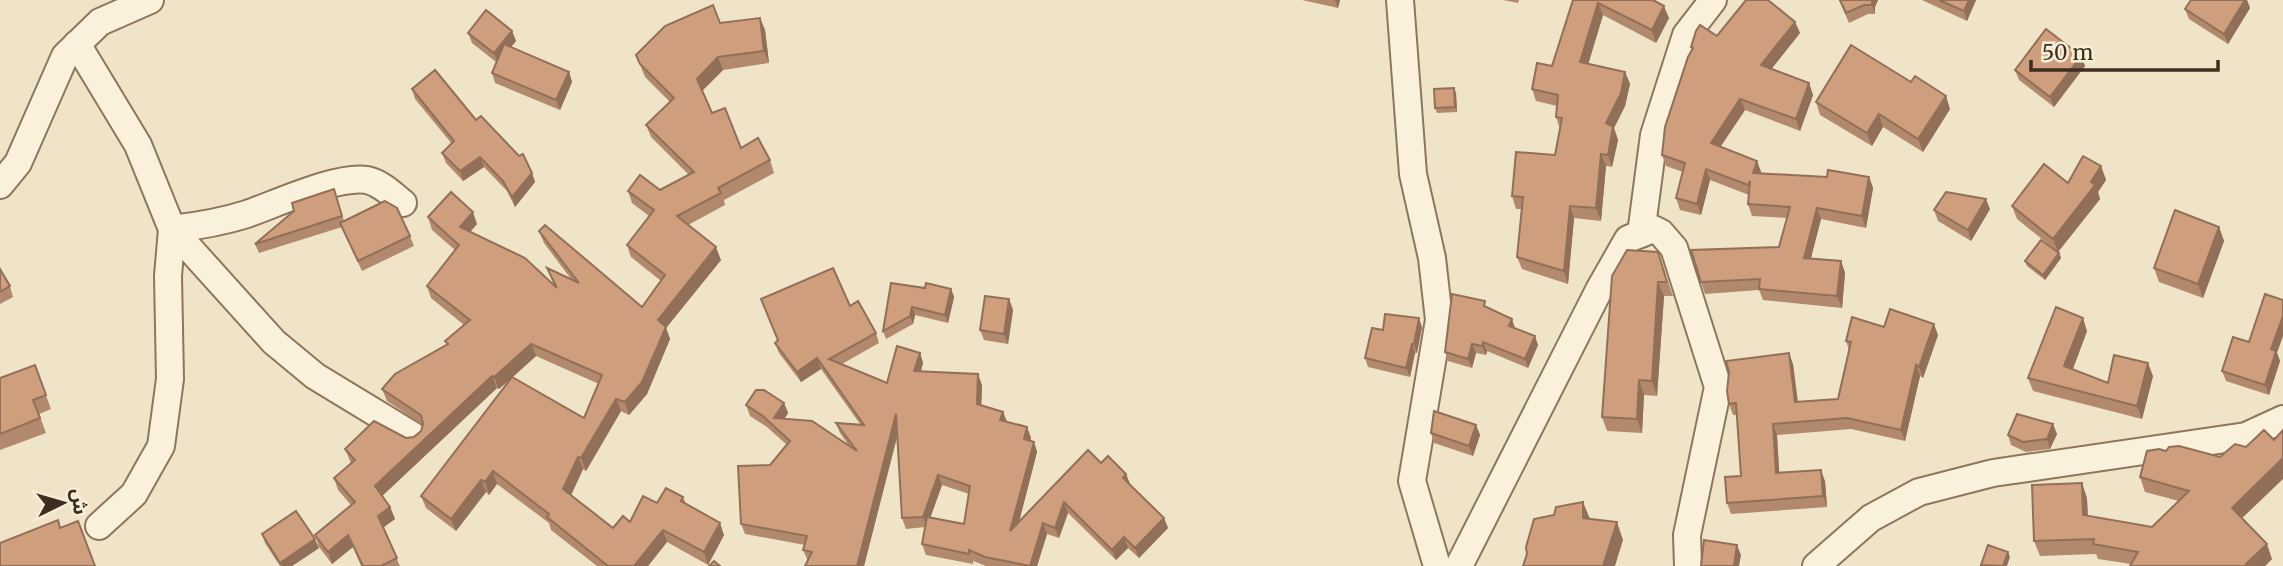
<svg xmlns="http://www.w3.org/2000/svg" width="2283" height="566" viewBox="0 0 2283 566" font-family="Merriweather,'Noto Sans Arabic',serif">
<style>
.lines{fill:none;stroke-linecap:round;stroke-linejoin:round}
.minor-casing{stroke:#8d765c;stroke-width:30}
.minor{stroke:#faf1dc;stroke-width:26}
.wall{fill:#b2896c;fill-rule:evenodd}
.shaded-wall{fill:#916f58}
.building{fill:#cf9f7d;stroke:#916f58;stroke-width:2}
</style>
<rect width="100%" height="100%" fill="#f0e4c8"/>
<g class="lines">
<g class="minor-casing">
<g id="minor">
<path d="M1400,0L1413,174L1432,258L1439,320L1412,481L1437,566"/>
<path d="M77,44L138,145L172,229L168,276L170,379L161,446L134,494L99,526"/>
<path d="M0,185L18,163L65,56L100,22L150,0"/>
<path d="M403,203C393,195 381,183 367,180C337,175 276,204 247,214C222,222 198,226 172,229L274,342L315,376L412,435"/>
<path d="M1641,234L1654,135L1686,35L1713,0"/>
<path d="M1459,566L1599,290L1628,239L1653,229L1661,233L1674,248L1718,387L1687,535L1688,566"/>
<path d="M1816,566L1871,518L1919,492L1993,473L2246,436L2283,419"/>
</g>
</g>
<use href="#minor" class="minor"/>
</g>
<g class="wall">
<path d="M1302,0H1340L1338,8Z"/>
<path d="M1503,0H1519L1518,3Z"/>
<path d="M1573,0H1653L1669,18L1656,43L1603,15L1588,64L1625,72L1630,84L1625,106L1614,128L1618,140L1612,167L1606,166L1601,221L1574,218L1568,284L1522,269L1517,257L1522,209H1516L1512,196L1555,155L1560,129L1556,117L1557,106L1536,101L1532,89L1552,66Z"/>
<path d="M1839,0H1878L1875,7V14H1868L1849,23Z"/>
<path d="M1922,0H1976L1967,21Z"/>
<path d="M2191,0H2247L2250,8L2228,44L2189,19L2185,9Z"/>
<path d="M760,18L765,30L769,63L723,70L702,91L712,113L741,148L770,160L774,173L724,200L725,205L688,225L721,260L666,328L670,339L647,394L629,415L621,411L586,471L583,469L571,495L613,528L630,522L657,503L683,497L686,504L724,535L708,565L667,542L648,566H597L551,530L549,523L497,484L489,495L486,492L456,531L426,508L421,496L509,380L499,389L497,388L382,496L390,507L395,519L383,528L400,566H361L353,547L332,564L319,547L315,535L351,505L338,490L334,478L351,463L345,449L414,437L421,431L423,425L387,401L382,389L447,345L445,341L464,325L431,298L427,286L455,250L432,230L428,217L477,224L470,232L554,285L547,268L571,279L544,243L539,231L642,307L661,281L631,257L627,245L649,216L632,203L628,191L660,190L689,175L651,137L646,125L670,102L645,77L636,55L720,23ZM536,356L599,384L584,418L513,377Z"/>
<path d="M1795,22L1800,33L1771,69L1809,83L1813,95L1800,131L1745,110L1720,147L1757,161L1761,172V174L1827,177H1869L1873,188L1866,228L1821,219L1811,258L1841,261L1845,273L1842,308L1763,300L1759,290L1705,294L1701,282L1779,247L1787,218L1752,216L1748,204L1749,195L1710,180L1701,215L1680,210L1676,198L1683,172L1666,166L1662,155L1692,50L1691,47L1717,36Z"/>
<path d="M512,31L516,41L511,47L569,72L572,82L560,110L495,83L492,73L496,62L472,43L468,33Z"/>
<path d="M2081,56L2085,66L2054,107L2019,80L2015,70Z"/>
<path d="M412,89L476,120L532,173L535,182L515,207L507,191L484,167L463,181L446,163L442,153L452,144L415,99Z"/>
<path d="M1456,93L1457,112L1437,113L1435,108Z"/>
<path d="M1816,102L1950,109L1923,152L1883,127L1872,146L1820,115Z"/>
<path d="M2101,166L2106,180L2098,192L2100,199L2058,252L2017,219L2012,206L2068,183Z"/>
<path d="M334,189L344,221L410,236L414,246L362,271L342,227L259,253L255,244Z"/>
<path d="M1990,209L1971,241L1938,221L1934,210Z"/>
<path d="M2219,227L2224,241L2203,298L2159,282L2154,268Z"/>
<path d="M1658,252L1673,296H1664L1657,396L1644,395L1642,433L1607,431L1602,417Z"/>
<path d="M2059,253L2061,258L2045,280L2027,266L2025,261Z"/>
<path d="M0,269L10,286L13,297L0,304Z"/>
<path d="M925,288L951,289L954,297L948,323L915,315L913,324L886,339L883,331Z"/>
<path d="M1009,299L1013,310L1008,344L984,340L980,330Z"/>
<path d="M850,306L876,333L879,343L842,364L887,383L920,353L923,363L921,371L982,385L981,405L1003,412L1007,422L1027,427L1031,438L1030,441L1034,442L1037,452L1019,522L1101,463L1126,474L1130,484L1164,518L1168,528L1139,558L1128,548L1116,560L1068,513L1059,538L1047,534L1037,566H986L973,561V564L926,555L922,544L925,527L906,529L902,518L898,434L864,566H805L808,561L803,550L805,545L745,534L741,524L770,465L787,445L767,427L750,416L746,405L784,403L788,413L784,419L849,446L840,433L836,423L860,424L821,369L801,382L779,353L775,343ZM942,485L969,494L964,524L930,518Z"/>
<path d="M1487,308L1538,345L1528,368L1487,351L1486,355L1476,353L1472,368L1448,361L1445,352Z"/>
<path d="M1422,327L1417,353H1415L1410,377L1368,367L1365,358L1383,330Z"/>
<path d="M1884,327L1938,335L1923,378L1920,376L1905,441L1851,429L1777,435L1779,473L1825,481L1827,507L1731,514L1727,503L1741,476L1737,415H1733L1729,404L1793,364L1798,402L1838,399L1849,350L1846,341Z"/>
<path d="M2087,331L2073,369L2108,383L2153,376L2142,419L2033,391L2028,378Z"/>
<path d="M2249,342L2277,353L2280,361L2269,395L2226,381L2222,371Z"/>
<path d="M35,365L51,409L39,414L46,433L0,450V378Z"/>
<path d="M1476,425L1480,435L1473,456L1434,443L1431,433Z"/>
<path d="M2057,434L2050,449L2026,452L2011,445L2008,435Z"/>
<path d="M2166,451L2220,457L2242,518L2272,559L2265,566H2130L2131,564L2098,559L2096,554L2040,556L2034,541L2087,498L2088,516L2152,527L2179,501L2145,492L2140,477Z"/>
<path d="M262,534L319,548L292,566H280L265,543Z"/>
</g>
<g class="shaded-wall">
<path d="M1335,0H1340L1338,8Z"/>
<path d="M1872,0H1878L1875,7V14L1872,5Z"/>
<path d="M1969,0H1976L1967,21L1964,11Z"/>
<path d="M2245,0H2247L2250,8L2228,44L2224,34Z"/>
<path d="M1598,3L1603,15L1585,75L1580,62Z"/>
<path d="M1664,6L1669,18L1656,43L1652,30Z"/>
<path d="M760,18L765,30L769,63L764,51Z"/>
<path d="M1795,22L1800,33L1766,76L1761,65Z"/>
<path d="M512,31L516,41L498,63L494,53Z"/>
<path d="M2081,56L2085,66L2054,107L2050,97Z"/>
<path d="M718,57L723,70L702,91L697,79Z"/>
<path d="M569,72L572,82L560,110L556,100Z"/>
<path d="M1625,72L1630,84L1625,106L1614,128L1618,140L1612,167L1608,155L1606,123Z"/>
<path d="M1809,83L1813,95L1800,131L1796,119Z"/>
<path d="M1454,88L1456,93L1457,112L1455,107Z"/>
<path d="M1946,96L1950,109L1923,152L1918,139Z"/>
<path d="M1740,99L1745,110L1715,155L1711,143Z"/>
<path d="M1879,114L1883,127L1872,146L1867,133Z"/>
<path d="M1601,154L1606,166L1601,221L1596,208Z"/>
<path d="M480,157L484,167L463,181L460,171Z"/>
<path d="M1757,161L1761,172L1757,185L1753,173Z"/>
<path d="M2101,166L2106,180L2098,192L2100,199L2058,252L2053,239Z"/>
<path d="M1706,169L1710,180L1701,215L1697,204Z"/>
<path d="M532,173L535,182L515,207L512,197Z"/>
<path d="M1869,177L1873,188L1866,228L1862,216Z"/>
<path d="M1986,199L1990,209L1971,241L1968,230Z"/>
<path d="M1570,206L1574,218L1568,284L1564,271Z"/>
<path d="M1817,208L1821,219L1808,269L1804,258Z"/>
<path d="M473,212L477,224L464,239L460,227Z"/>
<path d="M2219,227L2224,241L2203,298L2198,284Z"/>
<path d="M716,247L721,260L666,328L670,339L647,394L629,415L625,402L658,320Z"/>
<path d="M2059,253L2061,258L2045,280L2043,275Z"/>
<path d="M1841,261L1845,273L1842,308L1837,296Z"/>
<path d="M1658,282L1664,296L1657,396L1652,381Z"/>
<path d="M951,289L954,297L948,323L945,315Z"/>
<path d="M1009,299L1013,310L1008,344L1004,334Z"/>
<path d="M912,307L915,315L913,324L910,316Z"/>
<path d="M2283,316V336L2277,353L2280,361L2269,395L2265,385L2271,349Z"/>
<path d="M1419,318L1422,327L1417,353L1414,344Z"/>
<path d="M2083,318L2087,331L2069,379L2064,366Z"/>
<path d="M1512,319L1515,328L1509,326Z"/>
<path d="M1934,324L1938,335L1923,378L1919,367Z"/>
<path d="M1535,336L1538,345L1528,368L1525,359Z"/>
<path d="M1483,342L1487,351L1486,355L1482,346Z"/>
<path d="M531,344L536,356L499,389L494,377Z"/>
<path d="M1412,344L1415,353L1410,377L1406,368Z"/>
<path d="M1472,344L1476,353L1472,368L1468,359Z"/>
<path d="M920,353L923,363L918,381L914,371Z"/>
<path d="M1789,353L1793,364L1799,413L1795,402Z"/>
<path d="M817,358L821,369L801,382L797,372Z"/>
<path d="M2148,363L2153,376L2142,419L2137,406Z"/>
<path d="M1916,365L1920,376L1905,441L1901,430Z"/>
<path d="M978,374L982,385L981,414L977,404Z"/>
<path d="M492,376L497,388L379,499L375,486Z"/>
<path d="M1639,380L1644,395L1642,433L1637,419Z"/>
<path d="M616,399L621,411L586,471L581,458Z"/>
<path d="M784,403L788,413L778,429L774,418Z"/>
<path d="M1003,412L1007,422L1000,420Z"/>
<path d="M896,414L900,424L864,566H857Z"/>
<path d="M1773,424L1777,435L1780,484L1776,473Z"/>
<path d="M2053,424L2057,434L2050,449L2047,439Z"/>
<path d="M1476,425L1480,435L1473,456L1469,446Z"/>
<path d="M1027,427L1031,438L1028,450L1024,439Z"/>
<path d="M1034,442L1037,452L1014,541L1010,531Z"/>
<path d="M578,457L583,469L568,502L563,489Z"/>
<path d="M2283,458V479L2237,523L2232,508Z"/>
<path d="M1821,470L1825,481L1827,507L1823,496Z"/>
<path d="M493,471L497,484L489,495L485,482Z"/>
<path d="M1126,474L1130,484L1123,478Z"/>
<path d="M938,475L942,485L927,527L923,517Z"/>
<path d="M481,480L486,492L456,531L451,519Z"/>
<path d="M2082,483L2087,498L2088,530L2083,515Z"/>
<path d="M1064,502L1068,513L1059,538L1055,528Z"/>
<path d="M1583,502L1590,519L1583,518Z"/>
<path d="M390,507L395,519L382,528L378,516Z"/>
<path d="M1164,518L1168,528L1139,558L1135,548Z"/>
<path d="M1617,522L1623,540L1615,566H1603Z"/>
<path d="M720,523L724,535L708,565L704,552Z"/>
<path d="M1043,523L1047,534L1037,566H1030Z"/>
<path d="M663,530L667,542L648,566H634Z"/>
<path d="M348,535L353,547L332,564L328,552Z"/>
<path d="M1124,537L1128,548L1116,560L1112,550Z"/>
<path d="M315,539L319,548L292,566H282L280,563Z"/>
<path d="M2267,544L2272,559L2265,566H2247L2246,564Z"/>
<path d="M1737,545L1741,555L1739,566H1734Z"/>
<path d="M2008,552L2010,557L2007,566H2003Z"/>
</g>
<g class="building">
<path d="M1573,0H1653L1664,6L1652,30L1598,3L1580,62L1625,72L1621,93L1606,123L1613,127L1608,155L1601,154L1596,208L1570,206L1564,271L1517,257L1523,197L1512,196L1516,152L1555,155L1562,118L1556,117L1558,95L1532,89L1537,63L1552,66Z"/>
<path d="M1746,0H1768L1795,22L1761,65L1809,83L1796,119L1740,99L1711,143L1757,161L1753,173L1827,177L1828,170L1869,177L1862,216L1817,208L1804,258L1841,261L1837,296L1759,289L1760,279L1701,282L1691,250L1779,247L1790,207L1748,204L1750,181L1748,185L1706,169L1697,204L1676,198L1685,163L1662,155L1665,127L1688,57L1693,48L1691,47L1696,31L1700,25L1717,36Z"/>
<path d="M1840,0H1872V5H1864L1846,13Z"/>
<path d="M1939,0H1969L1964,11Z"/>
<path d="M2191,0H2245L2224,34L2185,9Z"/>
<path d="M713,5L720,23L760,18L764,51L718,57L697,79L712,113L725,108L741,148L758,138L770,160L718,188L721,193L677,216L716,247L658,320L666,327L642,382L625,402L616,399L581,458L578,457L563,489L613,528L623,516L630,522L643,496L657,503L666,488L683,497L681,501L720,523L704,552L663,530L634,566H608L547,517L549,514L493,471L485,482L481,480L451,519L421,496L512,377L584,418L602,375L531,344L494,377L492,376L375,486L390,507L378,516L397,558L381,566H363L348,535L328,552L315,535L355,502L334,478L355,460L345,449L374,421L406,438L414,437L421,431L423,424L421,415L382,389L395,374L448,344L445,341L470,320L427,286L459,245L428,217L451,192L473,212L460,227L525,258L557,288L547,268L579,283L539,231L545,225L642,307L665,275L627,245L654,210L628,191L640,175L660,190L694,172L646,125L674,98L640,64L636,55L665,26Z"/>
<path d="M486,10L512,31L494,53L468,33Z"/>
<path d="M2046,29L2081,56L2050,97L2015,70Z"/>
<path d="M504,44L569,72L556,100L492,73Z"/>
<path d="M1851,45L1911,82L1915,76L1946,96L1918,139L1879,114L1867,133L1816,102Z"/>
<path d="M435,70L476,120L481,116L519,156L523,154L532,173L512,197L503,181L480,157L460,171L442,153L454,141L412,89Z"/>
<path d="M1454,88L1455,107L1435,108L1434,89Z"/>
<path d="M2083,156L2101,166L2091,182L2095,185L2053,239L2012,206L2044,164L2068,183Z"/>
<path d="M334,189L342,216L255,244L294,211L292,203Z"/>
<path d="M1946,192L1986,199L1968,230L1934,210Z"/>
<path d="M385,201L397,208L410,236L358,261L340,223Z"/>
<path d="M2175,210L2219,227L2198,284L2154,268Z"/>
<path d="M2041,240L2059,253L2043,275L2025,261Z"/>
<path d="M1627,250L1658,252L1667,282H1658L1652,381L1639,380L1637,419L1602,417L1612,276Z"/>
<path d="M833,268L850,306L858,301L876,333L829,359L887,383L897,346L920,353L914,371L978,374L977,404L1003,412L1000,420L1027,427L1024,439L1034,442L1010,531L1088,450L1101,463L1108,456L1126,474L1123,478L1164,518L1135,548L1124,537L1112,550L1064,502L1055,528L1043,523L1030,566L985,557L969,550V554L922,544L927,517L964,524L970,486L938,475L923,517L902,518L896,414L857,566H805L812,552L803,550L807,536L741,524L738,466L770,465L790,441L763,416L746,405L756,390H764L784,403L774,418L812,421L857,451L836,423L864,425L817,358L797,372L775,343L778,340L761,299Z"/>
<path d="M0,269L10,286L0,292Z"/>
<path d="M891,283L925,288L926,283L951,289L945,315L912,307L910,316L883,331Z"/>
<path d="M1452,294L1485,301L1484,306L1512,319L1509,326L1535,336L1525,359L1483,342L1482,346L1472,344L1468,359L1445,352Z"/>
<path d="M2265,294L2283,300V316L2271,349L2276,351L2265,385L2222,371L2233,337L2249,342Z"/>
<path d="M985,296L1009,299L1004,334L980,330Z"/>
<path d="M2056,307L2083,318L2064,366L2108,383L2114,355L2148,363L2137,406L2028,378Z"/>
<path d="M1890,309L1934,324L1919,367L1916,365L1901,430L1847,418L1773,424L1776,473L1821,470L1823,496L1727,503L1725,477L1741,476L1736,403L1729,404L1727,391L1729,372L1726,361L1789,353L1795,402L1838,399L1851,342L1846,341L1852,317L1884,327Z"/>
<path d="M1385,314L1419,318L1414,344H1412L1406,368L1365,358L1372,328L1383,330Z"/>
<path d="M35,365L46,395L33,400L40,418L0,434V378Z"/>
<path d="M1434,411L1476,425L1469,446L1431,433Z"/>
<path d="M2017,414L2053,424L2047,439L2023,442L2008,435Z"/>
<path d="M2264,430L2274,440L2283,430V458L2232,508L2267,544L2246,564L2248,566H2130L2138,552L2093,544L2094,539L2034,541L2032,485L2082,483L2083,515L2152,527L2189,491L2140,477L2147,451L2159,449L2166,451L2169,447L2179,446L2220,457L2235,444L2246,447Z"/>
<path d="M1583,502V518L1617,522L1603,566H1523L1527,554L1526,547L1534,519L1554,515L1556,507Z"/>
<path d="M296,511L315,539L280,563L262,534Z"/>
<path d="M58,520L60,528L78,521L95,566H0V543Z"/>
<path d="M1704,540L1737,545L1734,566H1701Z"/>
<path d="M1988,545L2008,552L2003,566L1981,565Z"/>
<path d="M714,561L720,566H709Z"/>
</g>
<g transform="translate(63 503) rotate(85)" stroke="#f7eed8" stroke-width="5" paint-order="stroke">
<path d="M0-5L12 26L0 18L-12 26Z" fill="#3d2e20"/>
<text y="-10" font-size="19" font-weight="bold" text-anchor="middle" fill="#3d2e20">ش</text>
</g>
<path d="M2031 60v10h187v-10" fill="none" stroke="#3d2e20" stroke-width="3.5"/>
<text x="2042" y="60" font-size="21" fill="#3d2e20" stroke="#f7eed8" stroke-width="5" paint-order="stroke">50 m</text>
</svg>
